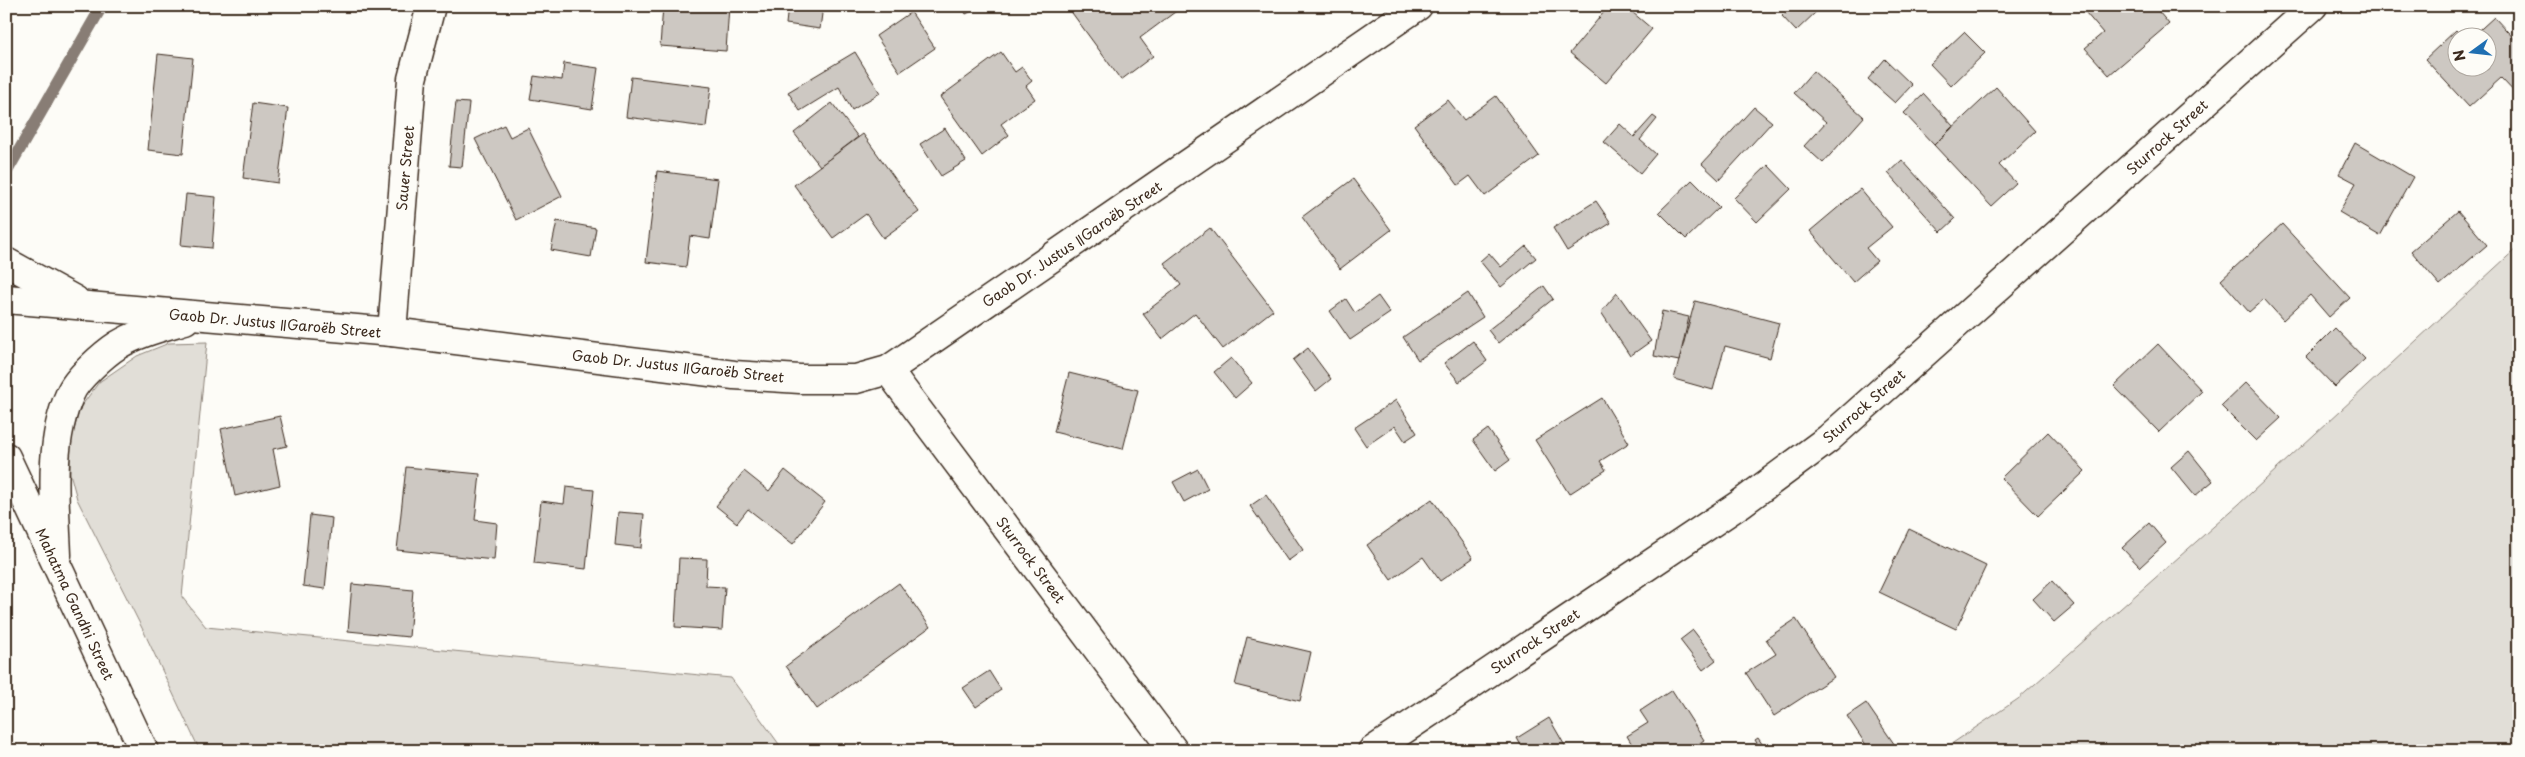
<svg xmlns="http://www.w3.org/2000/svg" width="2525" height="757" viewBox="0 0 2525 757" font-family="'Playpen Sans',sans-serif">
<style>
.green{fill:#e1ded7;stroke:#8e847a}
.lines{fill:none;stroke-linecap:round;stroke-linejoin:round}
.stream{stroke:#887d74;stroke-width:12}
.building{fill:#cdc8c2;stroke:#3b2a1e}
.minor-casing{stroke:#3b2a1e;stroke-width:31}
.minor{stroke:#fdfcf7;stroke-width:28}
.labels{text-anchor:middle;dominant-baseline:central;stroke-width:4;stroke-linejoin:round;paint-order:stroke}
.street-label{font-size:14px;fill:#3b2a1e;stroke:#fdfcf7}
</style>
<rect width="100%" height="100%" fill="#fdfcf7"/>
<filter id="ink" filterUnits="userSpaceOnUse"><feTurbulence type="fractalNoise" baseFrequency=".02" numOctaves="2"/><feDisplacementMap in="SourceGraphic" scale="10" xChannelSelector="R" yChannelSelector="G"/><feConvolveMatrix kernelMatrix="1 2 1 2 8 2 1 2 1" color-interpolation-filters="sRGB"/></filter>
<g filter="url(#ink)">
<g class="green">
<path d="M2519,246V751H1941L2018,699L2239,504Z"/>
<path d="M207,342L182,597L206,627L731,678L784,751H200L145,634L77,499L70,473V444L80,408L99,382L137,356L169,343Z"/>
</g>
<g class="lines">
<path class="stream" d="M6,173L102,6"/>
</g>
<g class="building">
<path d="M663,6H729L726,51L660,46Z"/>
<path d="M788,6H823L820,29L786,24Z"/>
<path d="M962,6H982L966,14Z"/>
<path d="M1067,6H1183L1140,38L1153,56L1121,80Z"/>
<path d="M1609,6H1625L1652,29L1606,83L1570,53Z"/>
<path d="M1792,6H1812L1817,11L1796,31L1782,16Z"/>
<path d="M2080,6H2154L2169,24L2109,75L2085,48L2103,33Z"/>
<path d="M911,12L935,48L900,72L876,36Z"/>
<path d="M2494,17L2519,44V97L2501,78L2469,107L2425,59L2456,30L2463,38H2458V68H2488V38H2471Z"/>
<path d="M1964,32L1985,53L1951,86L1930,64Z"/>
<path d="M855,52L880,93L852,110L839,87L800,111L788,92Z"/>
<path d="M1001,52L1015,72L1022,67L1032,81L1026,86L1035,99L1001,124L1009,135L982,156L940,97Z"/>
<path d="M158,54L193,58L183,154L148,150Z"/>
<path d="M1885,59L1912,85L1895,103L1868,79Z"/>
<path d="M564,63L598,68L592,109L530,99L534,76L562,80Z"/>
<path d="M1813,71L1864,117L1823,163L1804,146L1826,122L1794,93Z"/>
<path d="M631,77L711,87L706,127L626,117Z"/>
<path d="M1996,87L2035,131L1999,165L2016,183L1991,206L1934,145Z"/>
<path d="M1924,94L1953,126L1934,145L1904,113Z"/>
<path d="M1496,96L1539,156L1485,196L1470,176L1458,185L1414,125L1448,100L1464,120Z"/>
<path d="M456,102L469,103L462,167L449,166Z"/>
<path d="M253,103L288,108L278,183L243,178Z"/>
<path d="M832,103L858,137L820,166L794,133Z"/>
<path d="M1754,107L1772,122L1719,180L1702,164Z"/>
<path d="M1653,116L1657,119L1640,140L1656,154L1640,173L1604,142L1620,124L1634,137Z"/>
<path d="M504,125L510,137L528,128L562,196L516,220L475,139Z"/>
<path d="M945,128L966,161L941,176L920,144Z"/>
<path d="M863,134L919,212L883,238L866,214L833,238L794,185Z"/>
<path d="M2355,143L2413,177L2380,236L2339,212L2356,183L2339,174Z"/>
<path d="M1902,160L1955,219L1941,232L1888,173Z"/>
<path d="M1768,165L1791,189L1757,222L1734,198Z"/>
<path d="M657,171L718,179L710,239L690,236L686,267L646,262Z"/>
<path d="M1353,179L1391,230L1340,269L1302,217Z"/>
<path d="M1692,180L1719,207L1686,239L1659,212Z"/>
<path d="M1860,189L1892,227L1866,248L1877,261L1853,282L1810,231Z"/>
<path d="M186,194L216,197L212,248L181,245Z"/>
<path d="M1596,201L1611,223L1567,251L1553,228Z"/>
<path d="M2458,211L2487,245L2440,285L2411,251Z"/>
<path d="M557,221L596,228L591,257L551,250Z"/>
<path d="M2282,224L2350,298L2329,317L2310,295L2283,320L2264,299L2249,312L2221,280Z"/>
<path d="M1210,228L1273,310L1223,349L1195,313L1162,339L1143,314L1181,285L1164,263Z"/>
<path d="M1526,246L1536,258L1501,287L1480,261L1489,253L1501,267Z"/>
<path d="M1544,286L1553,299L1498,343L1488,330Z"/>
<path d="M1468,293L1483,317L1418,360L1403,337Z"/>
<path d="M1617,293L1651,341L1630,356L1601,312Z"/>
<path d="M1378,296L1390,313L1350,340L1330,311L1346,299L1355,313Z"/>
<path d="M1695,301L1779,323L1770,358L1725,346L1713,390L1674,379Z"/>
<path d="M1662,311L1689,317L1679,361L1654,356Z"/>
<path d="M2335,328L2365,359L2335,387L2306,357Z"/>
<path d="M1473,341L1487,361L1459,382L1444,363Z"/>
<path d="M2158,344L2202,391L2159,432L2114,386Z"/>
<path d="M1308,348L1331,379L1316,391L1293,360Z"/>
<path d="M1231,358L1252,383L1235,398L1214,372Z"/>
<path d="M1069,373L1138,390L1123,449L1054,432Z"/>
<path d="M2246,382L2281,418L2256,441L2221,406Z"/>
<path d="M1602,398L1629,443L1600,461L1606,470L1569,494L1535,440Z"/>
<path d="M1396,400L1417,433L1405,441L1395,426L1366,446L1354,428Z"/>
<path d="M280,416L287,446L273,449L280,485L235,496L221,429Z"/>
<path d="M1488,429L1510,460L1495,471L1473,440Z"/>
<path d="M2048,432L2085,471L2038,516L2001,478Z"/>
<path d="M2189,451L2213,481L2195,496L2171,467Z"/>
<path d="M406,467L480,474L475,520L497,523L494,560L397,550Z"/>
<path d="M1198,469L1208,489L1184,502L1173,482Z"/>
<path d="M785,470L825,502L793,544L748,509L737,523L716,506L744,471L769,491Z"/>
<path d="M566,487L594,490L586,569L534,563L541,501L564,504Z"/>
<path d="M1266,495L1303,550L1288,561L1250,506Z"/>
<path d="M1432,499L1473,558L1440,581L1423,557L1391,580L1367,545Z"/>
<path d="M618,512L644,514L641,548L615,545Z"/>
<path d="M310,515L332,518L325,589L303,586Z"/>
<path d="M2149,523L2166,543L2140,567L2122,548Z"/>
<path d="M1909,529L1986,566L1956,629L1879,592Z"/>
<path d="M679,558L707,559L706,586L725,587L722,630L675,627Z"/>
<path d="M2052,581L2074,605L2054,622L2033,599Z"/>
<path d="M899,583L930,627L817,709L786,666Z"/>
<path d="M352,584L413,590L409,637L348,631Z"/>
<path d="M1796,619L1834,677L1774,716L1746,673L1776,654L1766,639Z"/>
<path d="M1693,630L1716,660L1703,670L1680,640Z"/>
<path d="M1247,637L1311,652L1300,701L1235,685Z"/>
<path d="M989,671L1001,690L976,707L963,688Z"/>
<path d="M1672,690L1704,740L1688,751H1636L1627,736L1648,723L1640,711Z"/>
<path d="M1866,703L1899,751H1870L1847,716Z"/>
<path d="M1549,718L1568,751H1524L1517,738Z"/>
<path d="M1758,738L1767,751H1762L1755,740Z"/>
</g>
<g class="lines">
<g class="minor-casing">
<g id="minor">
<path d="M6,262L75,300"/>
<path d="M6,299L392,332L734,375L800,379H856L888,370L1418,6"/>
<path d="M392,332L412,79L431,6"/>
<path d="M888,370L1174,751"/>
<path d="M6,457L144,751"/>
<path d="M57,555C55,503 48,443 70,394C76,379 104,354 118,345C138,333 162,327 185,320"/>
<path d="M1372,751L1740,504L1828,439L2313,6"/>
</g>
</g>
<use href="#minor" class="minor"/>
</g>
</g>
<g class="labels">
<g class="street-label">
<text transform="translate(2167 137) rotate(-42)">Sturrock Street</text>
<text transform="translate(405 168) rotate(-85)">Sauer Street</text>
<text transform="translate(1072 244) rotate(-34)">Gaob Dr. Justus ǁGaroëb Street</text>
<text transform="translate(275 323) rotate(5)">Gaob Dr. Justus ǁGaroëb Street</text>
<text transform="translate(678 366) rotate(6)">Gaob Dr. Justus ǁGaroëb Street</text>
<text transform="translate(1864 406) rotate(-41)">Sturrock Street</text>
<text transform="translate(1031 560) rotate(53)">Sturrock Street</text>
<text transform="translate(75 604) rotate(65)">Mahatma Gandhi Street</text>
<text transform="translate(1535 641) rotate(-34)">Sturrock Street</text>
</g>
</g>
<rect width="2525" height="757" fill="none" stroke="#fdfcf7" stroke-width="25"/>
<rect x="12" y="12" width="2500" height="732" fill="none" stroke="#3b2a1e" stroke-width="2" filter="url(#ink)"/>
<g transform="translate(2472 52) rotate(255)"><circle r="24" fill="#fdfcf7" stroke="#afa8a0"/>
<path d="M0-4L9 19L0 12L-9 19Z" fill="#1f6fb2"/>
<text y="-8" font-size="14" font-weight="bold" text-anchor="middle" fill="#3b2a1e">N</text>
</g>
</svg>
